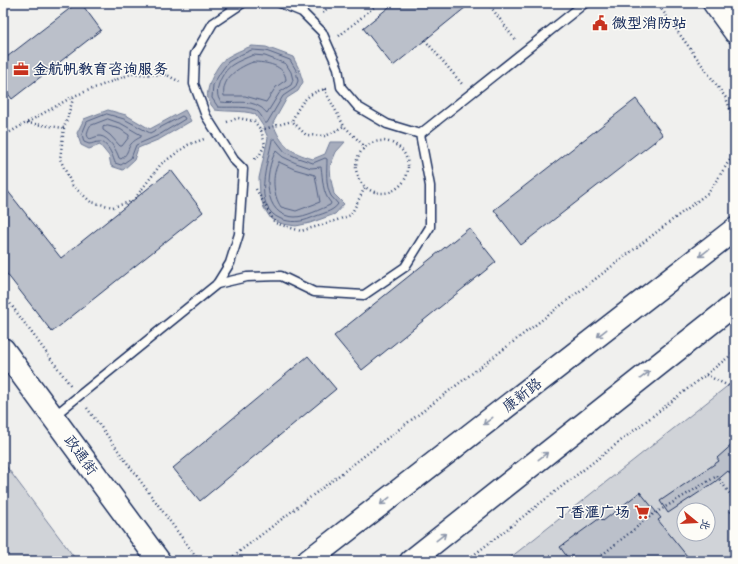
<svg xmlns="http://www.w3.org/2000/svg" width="738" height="564" viewBox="0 0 738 564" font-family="'Shantell Sans','LXGW WenKai TC',sans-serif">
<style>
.green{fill:#d0d3d8;stroke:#76819b;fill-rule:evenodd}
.water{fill:#a7adbd;stroke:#6f7b97}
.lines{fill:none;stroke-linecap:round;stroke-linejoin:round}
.shore{stroke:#536184;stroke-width:1}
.building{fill:#bbc0ca;stroke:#1b2f5e}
.lane-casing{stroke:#1b2f5e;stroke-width:11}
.secondary-casing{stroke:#1b2f5e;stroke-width:25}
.path{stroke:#1b2f5e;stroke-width:2.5;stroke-dasharray:1 3;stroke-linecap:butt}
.lane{stroke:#fdfcf7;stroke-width:8}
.secondary{stroke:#fdfcf7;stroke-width:22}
.oneway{stroke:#8c96aa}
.labels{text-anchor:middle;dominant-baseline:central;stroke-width:3;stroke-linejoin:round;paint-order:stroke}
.poi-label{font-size:15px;font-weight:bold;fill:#1b2f5e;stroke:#fdfcf7;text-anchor:start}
.street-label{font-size:15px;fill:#1b2f5e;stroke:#fdfcf7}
</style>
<rect width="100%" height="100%" fill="#f0f0ee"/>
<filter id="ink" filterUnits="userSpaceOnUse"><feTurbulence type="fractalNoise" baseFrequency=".025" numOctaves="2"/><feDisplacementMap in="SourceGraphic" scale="8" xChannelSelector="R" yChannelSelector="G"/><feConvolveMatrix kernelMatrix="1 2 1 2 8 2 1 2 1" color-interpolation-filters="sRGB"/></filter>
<g filter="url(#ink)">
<g class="green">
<path d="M735,380V561H506ZM684,510H708V534H684Z"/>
<path d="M3,462L77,561H3Z"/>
</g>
<g class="water">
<path d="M252,46L266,47L293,57L299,69L303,82L298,91L287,98L273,123C281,146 290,152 313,159L325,154L330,142H345L336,152L330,166L331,180L334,194L344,204L335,214L310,223L296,226L283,224L271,219L264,208L260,195L259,178L268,138L263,126L255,114C241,110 229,112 215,110C213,107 209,103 208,99C205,88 217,64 226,58C234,53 243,49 252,46Z"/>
<path d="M108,110L126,115L150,129L185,110L191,121L160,139L138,148L134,160L123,170L111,166L109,156L100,145L89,149L81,145L77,133L84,119Z"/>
</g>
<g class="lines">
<g class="shore">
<path d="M252,50L266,51L290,60L296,70L298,81L295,88L283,96L267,123H265C263,119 261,115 258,112C252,105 228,108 218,107L212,98L213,85L220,73L228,62L240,55Z"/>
<path d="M253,55L265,56L286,64L291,72L293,80L291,85L280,92L267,113C264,111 263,108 260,107C249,99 233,104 221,102C212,92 222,72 232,65C238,61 246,58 253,55Z"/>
<path d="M253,62C266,62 285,65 286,80L276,87L266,102L245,96H224C221,78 239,67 253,62Z"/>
<path d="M107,114L124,119L150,133L182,116L184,117L185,119L159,135L136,145L131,158L121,165L115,163C113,156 107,141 99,142C95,142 92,144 89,144L84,142L82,134L87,122Z"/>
<path d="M108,119L122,124L141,135V137C124,145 132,151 121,159L119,158C117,151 109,137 100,136C97,136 93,138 90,139C85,136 88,130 90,126Z"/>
<path d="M108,126L120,129L129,135V137L122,146H120L110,135L103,130V127Z"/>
<path d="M273,139H275L285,152L298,158L313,163L325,158L327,159C327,170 325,185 331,196C333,199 336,201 338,204C333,212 320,214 311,218C302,222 291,223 281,219C251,207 268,163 272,140Z"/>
<path d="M276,151L283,157L296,163L311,168L321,167C323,179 322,193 331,203L330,205C321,209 305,217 295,217C262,217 264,171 276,151Z"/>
<path d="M279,162L294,169L315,175L320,202L296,211L281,207C273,195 271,175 279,162Z"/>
</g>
</g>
<g class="building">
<path d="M77,3H81L101,30L12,99L3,87V60Z"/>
<path d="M394,3H471L393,66L363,28Z"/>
<path d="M636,99L663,135L521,245L494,210Z"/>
<path d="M171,170L203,212L52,332L3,269V185L61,258Z"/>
<path d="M469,228L496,262L362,370L334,336Z"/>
<path d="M308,356L336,389L200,501L173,468Z"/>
<path d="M735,442V480L728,471L715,482L668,513L660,501L719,461L717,458Z"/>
<path d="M640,492L661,518L658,520L691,561H570L560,547L600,518L603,521Z"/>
</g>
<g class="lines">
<g class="lane-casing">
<g id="lane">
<path d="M420,134L585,3"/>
<path d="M217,284L247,277L281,276L314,292L364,295L405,267L430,227V186L420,134L387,124L358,107L341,87L338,68L322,32L302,12L280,3"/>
<path d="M54,416L217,284L230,263L239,234L243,169L234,160L206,116L194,84L195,54L213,23L243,3"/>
</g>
</g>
<g class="secondary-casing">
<g id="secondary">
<path d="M714,3L735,32"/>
<path d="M3,349L159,561"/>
<path d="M308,561L735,229"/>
<path d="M411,561L735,304"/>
</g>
</g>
<g class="path">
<path d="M488,3L516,41"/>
<path d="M657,3L726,98L735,123"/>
<path d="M323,13L332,3"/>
<path d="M339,36L379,3"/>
<path d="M425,40L462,84"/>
<path d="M324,89L344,126"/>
<path d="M327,89C308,91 299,105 292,121L306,135L326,136L344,126L365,147"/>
<path d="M227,122L238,118L254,121L261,130L265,145L259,156L253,160"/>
<path d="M27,123L64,128L74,96"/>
<path d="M64,128L60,159L72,185L91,202L113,207L133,201L161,164L188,145L204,139"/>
<path d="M261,130L292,121"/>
<path d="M3,136L74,96L131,74L167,75L180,82"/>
<circle cx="382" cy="167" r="26"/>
<path d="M256,189L275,223L301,231L329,223L351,215L365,187"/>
<path d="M3,294L71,386"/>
<path d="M706,375L735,389"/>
<path d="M87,408L199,561"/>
<path d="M730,512L735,509"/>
<path d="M227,561L709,192L735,152"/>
<path d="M466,561L735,352"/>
<path d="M607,561L602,555L652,515L717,476L735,501"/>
</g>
<use href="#lane" class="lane"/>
<use href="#secondary" class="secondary"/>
</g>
<defs><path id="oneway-shaft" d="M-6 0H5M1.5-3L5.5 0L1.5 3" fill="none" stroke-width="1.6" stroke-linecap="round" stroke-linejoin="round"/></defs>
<g class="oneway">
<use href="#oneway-shaft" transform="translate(704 253) rotate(142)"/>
<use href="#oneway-shaft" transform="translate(602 333) rotate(142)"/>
<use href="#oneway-shaft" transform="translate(645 375) rotate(-38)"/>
<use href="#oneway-shaft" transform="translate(488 421) rotate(142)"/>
<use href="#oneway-shaft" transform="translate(543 456) rotate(-38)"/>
<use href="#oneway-shaft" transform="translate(385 501) rotate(142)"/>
<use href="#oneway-shaft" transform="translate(441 537) rotate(-38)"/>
</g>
</g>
<defs>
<g id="civic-bare" transform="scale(1.2)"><path d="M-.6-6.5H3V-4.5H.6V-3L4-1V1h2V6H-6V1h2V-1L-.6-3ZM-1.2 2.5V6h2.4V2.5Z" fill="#c8321e" stroke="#fdfcf7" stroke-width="2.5" paint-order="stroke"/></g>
<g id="office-bare" transform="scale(1.2)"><path d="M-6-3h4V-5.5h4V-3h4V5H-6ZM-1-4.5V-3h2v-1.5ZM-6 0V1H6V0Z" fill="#c8321e" stroke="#fdfcf7" stroke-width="2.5" paint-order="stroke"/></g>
<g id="supermarket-bare" transform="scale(1.2)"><path d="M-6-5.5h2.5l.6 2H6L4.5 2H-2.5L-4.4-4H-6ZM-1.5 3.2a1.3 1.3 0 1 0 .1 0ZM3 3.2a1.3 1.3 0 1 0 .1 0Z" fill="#c8321e" stroke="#fdfcf7" stroke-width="2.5" paint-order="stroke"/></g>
</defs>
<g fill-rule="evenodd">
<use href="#civic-bare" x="600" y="23"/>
<use href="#office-bare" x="21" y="69"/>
<use href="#supermarket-bare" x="642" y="512"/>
</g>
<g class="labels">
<g class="poi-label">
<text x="612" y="23">微型消防站</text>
<text x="33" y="69">金航帆教育咨询服务</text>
<text x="630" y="512" text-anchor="end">丁香滙广场</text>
</g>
<g class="street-label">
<text transform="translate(522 395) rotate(-38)">康新路</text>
<text transform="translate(81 455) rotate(54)">政通街</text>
</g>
</g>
<rect width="738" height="564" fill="none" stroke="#fdfcf7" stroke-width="16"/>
<rect x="8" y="8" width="722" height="548" fill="none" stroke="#1b2f5e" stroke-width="1.5" filter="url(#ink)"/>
<g transform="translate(696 522) rotate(108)"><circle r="19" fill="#fdfcf7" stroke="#a3aaba"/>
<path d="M0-3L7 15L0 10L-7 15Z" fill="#c8321e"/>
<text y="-6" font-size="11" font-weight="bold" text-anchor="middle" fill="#1b2f5e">北</text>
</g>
</svg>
